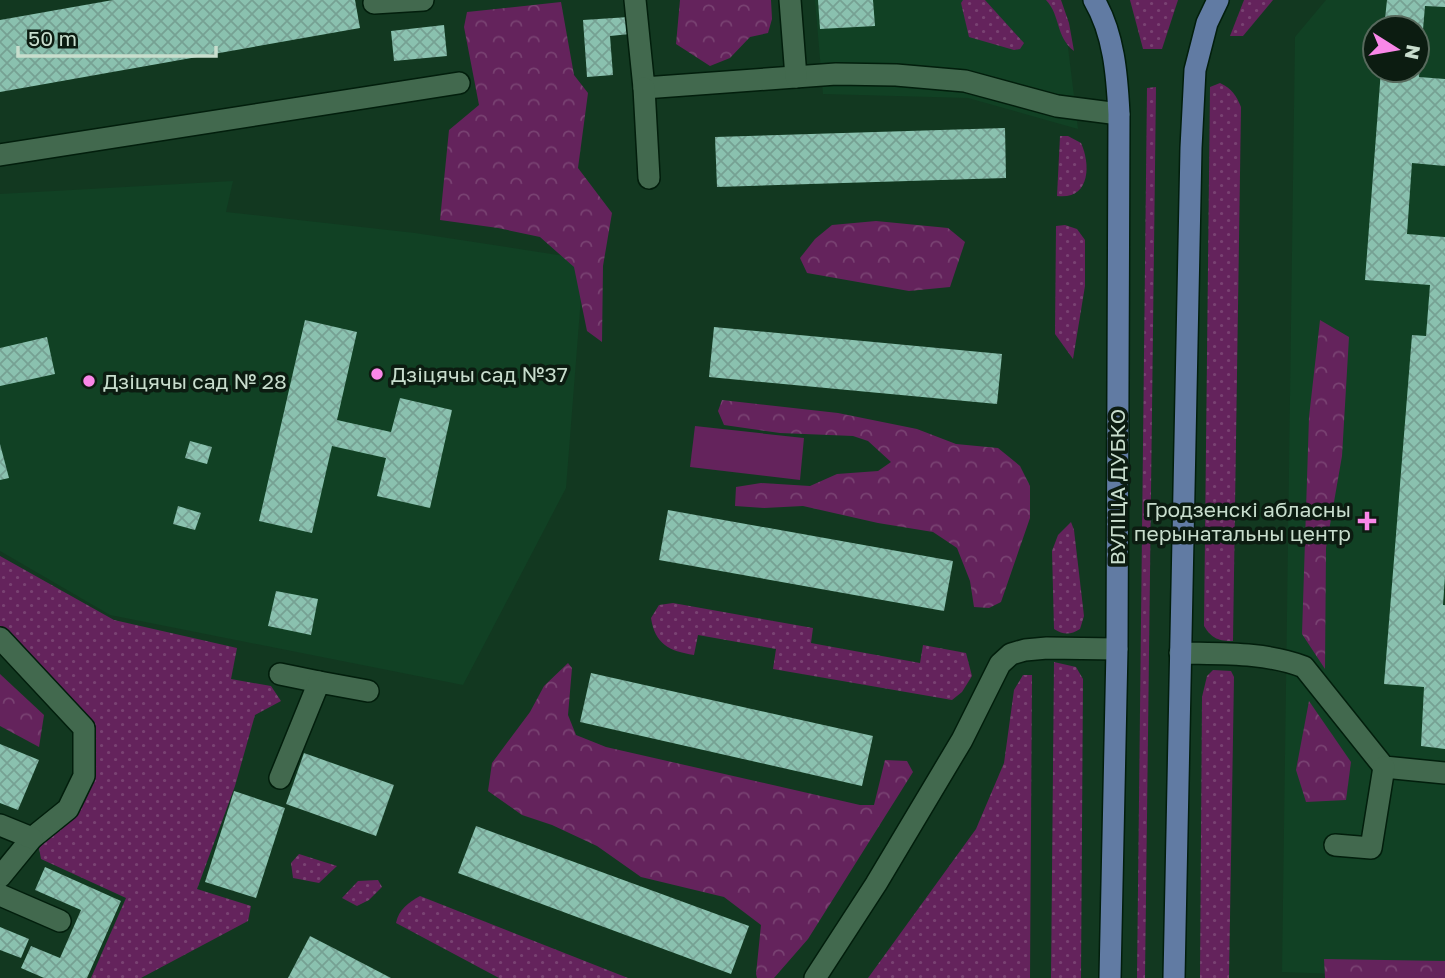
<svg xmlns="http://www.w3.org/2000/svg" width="1445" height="978" viewBox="0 0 1445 978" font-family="'Golos Text',sans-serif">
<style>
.built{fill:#114124;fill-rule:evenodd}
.grass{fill:url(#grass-dots)}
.forest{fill:url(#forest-crowns)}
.park{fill:#64235c}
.building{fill:url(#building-cross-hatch)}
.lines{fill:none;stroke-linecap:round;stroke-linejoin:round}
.minor-casing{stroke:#021e0c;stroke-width:24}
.major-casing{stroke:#021e0c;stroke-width:24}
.minor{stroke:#42694e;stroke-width:21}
.major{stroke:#617ba3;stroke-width:21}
.poi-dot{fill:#f987e8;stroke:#0c1c11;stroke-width:2.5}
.labels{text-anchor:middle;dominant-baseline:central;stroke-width:7;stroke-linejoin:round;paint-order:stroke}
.poi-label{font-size:21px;fill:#c8ddcd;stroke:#0c1c11;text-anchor:start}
.street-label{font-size:21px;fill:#c8ddcd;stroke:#0c1c11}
</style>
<defs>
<pattern id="grass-dots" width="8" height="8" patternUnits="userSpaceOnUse" patternTransform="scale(1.75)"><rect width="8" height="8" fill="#64235c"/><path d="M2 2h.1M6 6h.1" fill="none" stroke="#794272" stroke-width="1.8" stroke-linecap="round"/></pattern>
<pattern id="forest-crowns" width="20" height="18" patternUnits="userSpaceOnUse" patternTransform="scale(1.75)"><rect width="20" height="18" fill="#64235c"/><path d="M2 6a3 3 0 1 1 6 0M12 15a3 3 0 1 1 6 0" fill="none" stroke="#794272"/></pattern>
<pattern id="building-cross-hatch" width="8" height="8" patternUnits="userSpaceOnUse" patternTransform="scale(1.75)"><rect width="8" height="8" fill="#8ac1af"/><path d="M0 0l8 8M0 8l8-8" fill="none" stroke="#76a193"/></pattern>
</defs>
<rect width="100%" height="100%" fill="#123820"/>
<g class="built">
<path d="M815,0H1053L1067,39L1078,129L968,98L823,94Z"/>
<path d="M1326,0H1445V978L1282,972L1295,37ZM1375,28H1417V70H1375Z"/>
<path d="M233,181L226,212L415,233L584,259L566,488L463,685L110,615L0,551V194Z"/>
</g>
<g class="grass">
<path d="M963,0H985L1024,43L1020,49L1014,50L969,37L961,3Z"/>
<path d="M1046,0H1061L1069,23L1074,51C1055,36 1061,16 1046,0Z"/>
<path d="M1130,0H1178L1162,49H1143Z"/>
<path d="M1244,0H1273L1243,36H1230Z"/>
<path d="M1220,83C1232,89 1236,95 1241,107L1233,641C1219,641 1212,639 1204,626L1210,87Z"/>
<path d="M1156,87L1145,978H1137L1147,88Z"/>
<path d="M1060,136H1068L1081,143C1091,165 1090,200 1057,196Z"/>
<path d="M1065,225L1077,229L1085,240V286L1073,359L1055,334L1056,226Z"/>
<path d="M1071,522L1074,530L1084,616L1080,629C1070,635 1064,635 1054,629L1052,551L1058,535Z"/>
<path d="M0,556L114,620L237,648L231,679L271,686L281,701L255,715L235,786L197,889L251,906L248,921L141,978H91L126,898L41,859L39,848L78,801L88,727L0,634Z"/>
<path d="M673,603L813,628L811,643L920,663L923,645L966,653L972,676L962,692L952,700L773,669L776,649L698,635L694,655C669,651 655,644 651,618L659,605Z"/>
<path d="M1054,662L1076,667L1083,679L1081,978H1051Z"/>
<path d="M1213,670L1231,671L1234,677L1229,978H1200L1202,697L1207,676Z"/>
<path d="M1023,675H1032L1030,978H868L976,829L1004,763L1014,690Z"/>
<path d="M299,854L337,866L319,883L293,878L291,863Z"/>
<path d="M378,880L382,887L369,900L357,906L342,898L358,881Z"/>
<path d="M420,896L628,978H499L396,923C399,909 408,903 420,896Z"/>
</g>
<g class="forest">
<path d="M680,0H771L772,19L768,33L750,37L730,58L710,66L676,44Z"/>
<path d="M561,2L574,75L588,93L578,168L612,213L603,266L602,342L587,331L574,267L540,237L498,228L440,220L449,130L479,105L464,27L467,12Z"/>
<path d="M876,221L948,228L965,242L950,287L909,291L807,273L800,258L815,239L832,225Z"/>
<path d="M1320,320L1349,337L1342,456L1326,548L1325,669L1302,634L1309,417Z"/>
<path d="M722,400L838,413L917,429L956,444L998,448L1020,466L1030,486V518L1001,602L989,608L974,607L970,581L957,548L933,532L878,523L803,506L764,508L735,506L736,487L761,483L810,486L837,474L878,471L891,462L868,441L853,436L780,433L724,425L718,411Z"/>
<path d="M568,663L572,668L568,715L576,735L606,747L860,805H874L885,760L907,761L913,772L808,939L774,978H757L756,974L761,925L724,897L641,877L597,846L552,825L522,815L488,791L492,763L530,712L544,686Z"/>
<path d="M0,674L44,715L39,747L0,726Z"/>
<path d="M1309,701L1351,762L1346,800L1306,802L1296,770Z"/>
<path d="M1324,959L1445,961V978H1325Z"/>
</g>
<path class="park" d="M695,426L804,438L800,480L690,467Z"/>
<g class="building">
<path d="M113,0H355L360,28L0,92V20Z"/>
<path d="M818,0H873L875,26L820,29Z"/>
<path d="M1387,0H1445V7L1425,6L1419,77L1445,79V166L1412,163L1407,234L1445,237V576L1443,605H1445V749L1421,746L1424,687L1384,684L1412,335L1426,336L1430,285L1365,280L1381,70H1417V28H1384Z"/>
<path d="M629,17L630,34L610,36L613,75L587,77L583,20Z"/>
<path d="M444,25L447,56L394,61L391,31Z"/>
<path d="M1005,128L1006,178L717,187L715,137Z"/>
<path d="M305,320L357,332L337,420L391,432L400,398L452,410L430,508L377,496L386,458L332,446L312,533L259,521Z"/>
<path d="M714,327L1002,354L997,404L709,377Z"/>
<path d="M47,337L55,374L0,386V348Z"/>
<path d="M190,441L212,447L207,464L185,458Z"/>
<path d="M0,444L9,478L0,480Z"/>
<path d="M178,506L201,513L195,530L173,524Z"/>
<path d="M668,510L953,561L944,611L659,560Z"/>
<path d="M276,591L318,599L311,635L268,626Z"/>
<path d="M591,673L873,736L862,786L580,722Z"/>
<path d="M0,744L39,760L18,810L0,803Z"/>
<path d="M304,753L394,785L376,836L286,804Z"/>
<path d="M234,791L285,808L256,898L205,882Z"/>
<path d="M476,826L749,926L731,974L458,873Z"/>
<path d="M45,867L121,901L87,978H44L21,968L31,946L60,958L81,910L35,890Z"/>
<path d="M0,927L29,939L21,958L0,950Z"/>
<path d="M310,936L343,953L391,978H288Z"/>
</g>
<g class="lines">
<g class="minor-casing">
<g id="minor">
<path d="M635,0L644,88L836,74L896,75L965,81L1057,106L1119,114"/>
<path d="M790,0L796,77"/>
<path d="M374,3L423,0"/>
<path d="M644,88L649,178"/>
<path d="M0,155L459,83"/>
<path d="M0,638L84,728V776L68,809L32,838L0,877"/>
<path d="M1180,653C1221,654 1266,652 1304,667L1384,767L1445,773"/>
<path d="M280,674L319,682"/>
<path d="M280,778L319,682L368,691"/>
<path d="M0,825L32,838"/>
<path d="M1335,845L1371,848L1384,767"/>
<path d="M0,895L60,921"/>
<path d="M815,978L876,884L962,740L1000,664L1011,654L1025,650L1047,648L1117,649"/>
</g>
</g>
<g class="major-casing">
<g id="major">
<path d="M1094,0C1114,34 1117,75 1119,114L1117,649L1110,978"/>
<path d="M1174,978L1191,148L1195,70L1207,23L1218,0"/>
</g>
</g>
<use href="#minor" class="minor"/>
<use href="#major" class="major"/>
</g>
<g class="poi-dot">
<circle cx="377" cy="374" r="7"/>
<circle cx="89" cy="381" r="7"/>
<path d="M1363.5 510.5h7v7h7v7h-7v7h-7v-7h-7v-7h7z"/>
</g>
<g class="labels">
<g class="poi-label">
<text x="391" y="374">Дзіцячы сад №37</text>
<text x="103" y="381">Дзіцячы сад № 28</text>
<text x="1351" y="509" text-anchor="end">Гродзенскі абласны<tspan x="1351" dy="24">перынатальны центр</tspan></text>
</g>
<g class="street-label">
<text transform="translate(1117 487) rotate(-90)">ВУЛІЦА ДУБКО</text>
</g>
</g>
<g transform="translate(1396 49) rotate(101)"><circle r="33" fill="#0c1c11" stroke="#57695c" stroke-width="2"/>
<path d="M0-5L12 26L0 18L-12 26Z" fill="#f987e8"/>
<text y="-10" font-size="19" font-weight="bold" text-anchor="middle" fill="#c8ddcd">N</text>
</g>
<path d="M18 46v10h198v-10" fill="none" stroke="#c8ddcd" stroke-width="3.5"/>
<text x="28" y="46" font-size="21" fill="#c8ddcd" stroke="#0c1c11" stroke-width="5" paint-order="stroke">50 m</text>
</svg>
